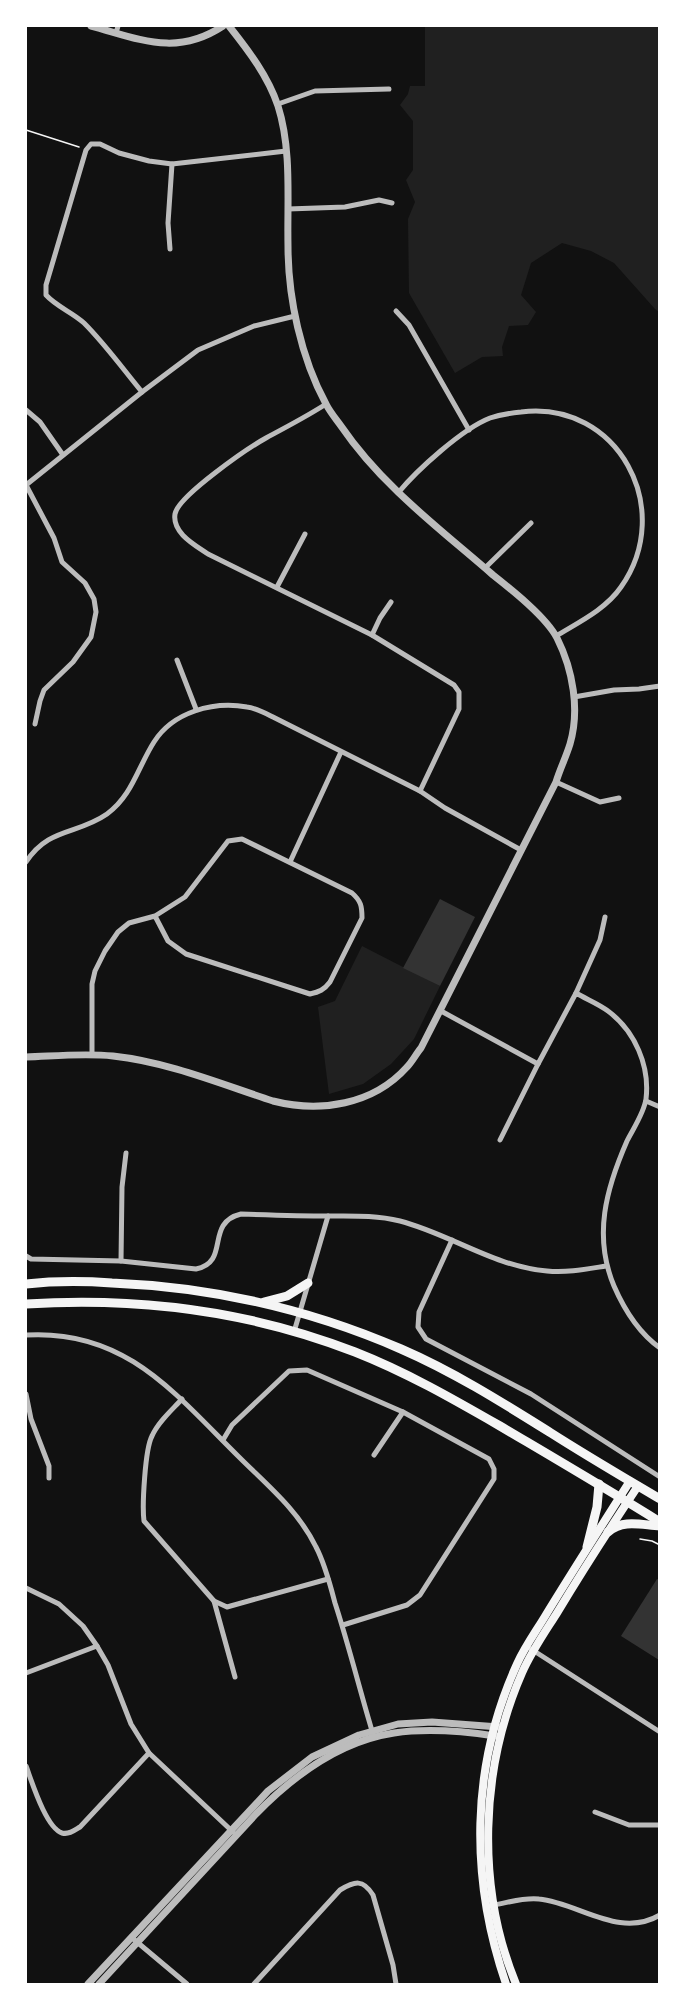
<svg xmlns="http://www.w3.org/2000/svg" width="685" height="2010" viewBox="0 0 685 2010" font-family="Jost,sans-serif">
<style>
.green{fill:#202020}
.water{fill:#333}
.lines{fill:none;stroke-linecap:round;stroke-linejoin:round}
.path{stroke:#f5f5f5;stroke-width:1.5}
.minor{stroke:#bcbcbc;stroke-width:5}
.tertiary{stroke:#bcbcbc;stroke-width:7}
.secondary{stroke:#f5f5f5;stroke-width:8}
.primary{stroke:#f5f5f5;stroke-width:9}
</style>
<rect width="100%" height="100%" fill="#111"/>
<g class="green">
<path d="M425,26H659V312L655,309L614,263L591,251L562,243L531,263L521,295L536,312L528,325L509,326L502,347L503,356L482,357L455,373L409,293L408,219L415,202L406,180L413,170V121L400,105L408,94L410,86H425Z"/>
<path d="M362,946L440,986L414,1039L391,1064L363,1084L329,1094L318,1007L335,1001Z"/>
</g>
<g class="water">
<path d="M440,899L475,917L440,986L403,968Z"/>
<path d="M657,1579L660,1580L659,1660L621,1636Z"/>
</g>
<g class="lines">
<g class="path">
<path d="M26,130L79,147"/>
<path d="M640,1539L652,1541L660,1545"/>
</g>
<g class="minor">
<path d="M116,33L118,26"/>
<path d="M278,104L315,91L389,89"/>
<path d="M288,209L345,207L379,200L392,203"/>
<path d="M170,249L168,223L172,164"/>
<path d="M396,311L409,325L469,430"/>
<path d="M142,392C123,369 105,344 84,323C72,312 57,307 46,295V285L86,150L91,144H100L119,153L149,161L172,164L286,151"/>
<path d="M326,404C306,417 286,427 266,438C248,448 178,496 175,514C172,533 195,545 208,554L372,635L454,685L459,692V709L420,791"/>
<path d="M26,410L40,422L63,455"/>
<path d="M26,485L142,392L198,350L254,326L295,316"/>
<path d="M26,485L54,538L62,562L85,583L94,599L96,612L91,637L73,662L44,690L40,701L35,724"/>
<path d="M398,493C417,470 462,429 490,418C499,415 511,413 521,412C618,400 676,509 621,587C606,609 579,622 556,636"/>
<path d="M485,568L531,523"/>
<path d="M277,587L305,534"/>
<path d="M372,635L380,618L391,602"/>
<path d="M177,660L196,709"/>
<path d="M574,697L614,690L639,689L660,686"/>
<path d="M556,782L600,802L619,798"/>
<path d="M26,862C49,827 77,835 107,814C132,796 138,767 154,742C173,712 213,701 247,707C256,708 265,713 273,717L420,791L445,808L521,850"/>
<path d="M290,862L341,752"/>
<path d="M576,993L600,940L605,917"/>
<path d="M441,1011L538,1064L576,993C586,999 599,1004 608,1011C635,1031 650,1066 646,1099C644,1113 633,1129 627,1141C606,1189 593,1236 614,1286C624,1309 639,1333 660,1348"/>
<path d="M92,1055V984L95,971L105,951L118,932L129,923L155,916L185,897L228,841L242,839L352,893C361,901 362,906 362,918L330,982C324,990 319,992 310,994L186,954L168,941L155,916"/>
<path d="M646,1101L660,1107"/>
<path d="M500,1140L538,1064"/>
<path d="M452,1240L419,1312L418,1327L426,1339L531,1394L660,1477"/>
<path d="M26,1256L31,1259L121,1261L196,1269C231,1262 204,1223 241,1214C270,1215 299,1216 328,1216C353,1216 376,1215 400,1221C450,1234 495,1267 547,1271C567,1273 587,1269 606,1266"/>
<path d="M121,1261L122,1187L126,1153"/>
<path d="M294,1332L328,1216"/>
<path d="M26,1335C126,1329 175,1394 239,1457C267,1485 298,1510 316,1547C325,1564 330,1584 335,1603C349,1646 360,1691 373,1734"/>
<path d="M26,1394L31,1419L49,1466V1478"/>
<path d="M182,1399C172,1410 158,1422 152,1436C145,1449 142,1506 144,1521L214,1601L227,1607L328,1579"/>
<path d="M223,1440L232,1425L289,1371L307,1370L403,1412L489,1459L494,1469V1479L420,1595L407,1605L343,1625"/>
<path d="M374,1455L403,1412"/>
<path d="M26,1588L59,1604L83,1626L97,1646L108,1665L131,1724L149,1753L233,1832"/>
<path d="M214,1601L235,1677"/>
<path d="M531,1649L660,1732"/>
<path d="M26,1673L97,1646"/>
<path d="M26,1766C32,1782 46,1828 62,1833C69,1835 75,1830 80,1827L149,1753"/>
<path d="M595,1812L629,1825H660"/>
<path d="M493,1905C507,1903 524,1897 539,1899C579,1903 619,1939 660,1915"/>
<path d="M131,1937L187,1984"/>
<path d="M254,1984L340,1890C355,1881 363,1879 373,1895L393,1965L396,1984"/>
</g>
<g class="tertiary">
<path d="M91,26C140,39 176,57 223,26"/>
<path d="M26,1057C55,1056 84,1053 113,1056C168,1062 221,1084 273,1101C320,1113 373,1105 407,1067C412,1062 416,1054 421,1048L556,782C560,769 566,757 570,744C580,710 573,670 557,638C546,617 512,590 493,575C439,528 382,486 341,426C336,419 330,412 326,404C301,358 288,298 288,246C287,201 292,150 278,106C268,76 248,50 229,26"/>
<path d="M88,1984L268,1791L312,1757L359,1735L398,1724L432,1722L499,1727"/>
<path d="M99,1984L256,1814C293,1776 341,1741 394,1733C428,1728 462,1731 495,1736"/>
</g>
<g class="secondary">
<path d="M506,1984C470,1879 470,1767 517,1664C525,1646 537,1630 547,1613C574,1569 602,1525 630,1481"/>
<path d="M516,1984C476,1887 480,1769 522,1673C531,1652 545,1632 557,1613C583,1570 610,1528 638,1486"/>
</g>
<g class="primary">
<path d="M26,1284C54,1281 83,1281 112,1283C211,1287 309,1309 401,1349C454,1372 503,1403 551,1433C587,1456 623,1477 660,1499"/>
<path d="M264,1302L287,1296L308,1283"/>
<path d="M26,1304C137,1297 250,1311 355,1352C406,1372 453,1399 500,1426C554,1458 607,1489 660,1522"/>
<path d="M608,1532C623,1519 641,1525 660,1526"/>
<path d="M587,1547L597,1507L599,1484"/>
</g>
</g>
<rect width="685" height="2010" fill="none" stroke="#ffffff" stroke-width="54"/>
</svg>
